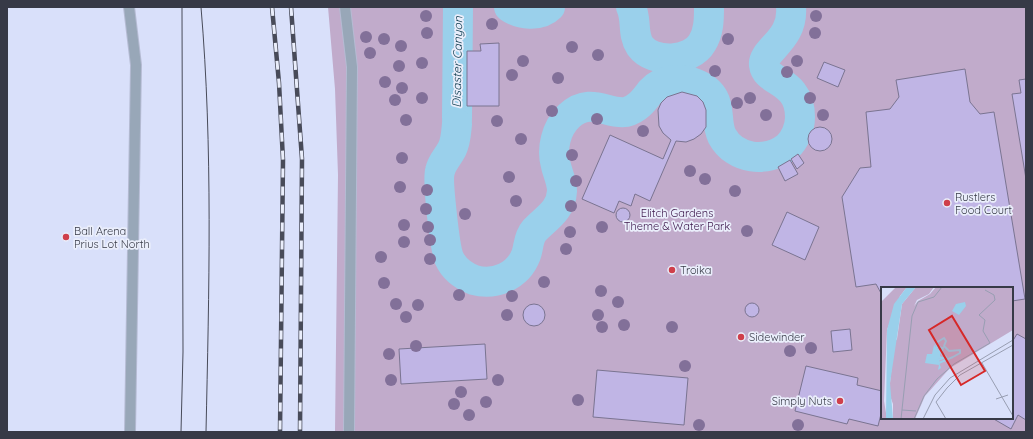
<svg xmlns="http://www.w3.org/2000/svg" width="1033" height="439" viewBox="0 0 1033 439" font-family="Quicksand,sans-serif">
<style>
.green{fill:#c1abcb;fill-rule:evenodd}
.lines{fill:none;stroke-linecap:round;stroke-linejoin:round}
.canal{stroke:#9ad0eb;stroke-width:30}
.building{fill:#c0b5e5;stroke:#7a7491}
.service-casing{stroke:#b5bbd3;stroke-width:12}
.service{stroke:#98a7b8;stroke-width:10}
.tram{stroke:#484b59;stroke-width:1}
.rail-casing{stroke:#484b59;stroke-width:4.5}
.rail{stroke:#eaeefb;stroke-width:3;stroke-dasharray:9;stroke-linecap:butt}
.tree{fill:#827099}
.poi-dot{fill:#cf3f4b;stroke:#eaeefb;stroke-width:1.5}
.labels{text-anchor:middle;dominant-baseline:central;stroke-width:3.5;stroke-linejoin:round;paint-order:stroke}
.poi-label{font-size:11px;fill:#373a47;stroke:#eaeefb;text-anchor:start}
.park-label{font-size:11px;fill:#3b1549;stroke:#eaeefb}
.water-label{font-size:12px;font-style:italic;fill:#0c3a4d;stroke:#eaeefb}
.inset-river{fill:none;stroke:#9ad0eb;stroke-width:2}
.inset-road{fill:none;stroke:#989eb2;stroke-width:1}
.view{fill:#d62828;fill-opacity:0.15;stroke:#d62828;stroke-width:2}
.inset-edge{fill:none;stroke:#373a47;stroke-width:2}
</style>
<rect width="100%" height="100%" fill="#d9e0fa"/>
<path class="green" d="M328,7H1026V432H335L338,175L335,89ZM882,288H1012V418H882Z"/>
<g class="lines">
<g class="canal">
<path d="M509,7C520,15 540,17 550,7"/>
<path d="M631,7C637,19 632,34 640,46C653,64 691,62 702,43C709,32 709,19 709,7"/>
<path d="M457,118L458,7"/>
<path d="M457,124C456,133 456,141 452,149C448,157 442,162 440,171C437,181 445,248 449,258C454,269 464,276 474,280C495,286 518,276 526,255C529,247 528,238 534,231C546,218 561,211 562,191C562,182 558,174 556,166C551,149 556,128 569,116C591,96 607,115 626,112C638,109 644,100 651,91C661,80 681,77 694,83C702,86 710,91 714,99C720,110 716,124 722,136C735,160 767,163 787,147C795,140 800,128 800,117C800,80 766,83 764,65C762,50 794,40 791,7"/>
</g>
</g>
<g class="building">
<path d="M499,43V106H467V51H481L480,44Z"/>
<path d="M824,62L845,70L838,87L817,78Z"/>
<path d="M965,69L970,102L980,114L994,112L1025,299L1012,301V288H882V295L876,284L856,287L842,197L860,168L871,167L866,112L890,109L899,97L896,80Z"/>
<path d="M1026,79V179L1012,94L1021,93L1019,80Z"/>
<path d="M682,92L697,96L703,102L706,110V127L701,134L694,139L686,142L676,141L650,201L635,194L631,206L619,201L614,213L582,199L610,135L663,159L671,140L663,133L659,126L658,110L661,103L667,97Z"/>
<circle cx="820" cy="139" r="12"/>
<path d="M798,154L804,163L797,169L791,159Z"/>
<path d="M790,160L798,174L785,181L778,167Z"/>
<circle cx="623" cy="215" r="7"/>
<path d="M787,212L819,227L805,260L772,245Z"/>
<circle cx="752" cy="310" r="7"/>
<circle cx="534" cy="315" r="11"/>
<path d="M850,329L852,350L833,352L831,331Z"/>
<path d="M1017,334L1026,339V420L1018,415L1011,429L992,418H1012V342Z"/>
<path d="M485,344L487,379L401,384L399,349Z"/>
<path d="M806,366L858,378L857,385L882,391V410L878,426L849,419L847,424L795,411Z"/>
<path d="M597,370L688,378L684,425L593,417Z"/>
</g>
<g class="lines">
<g class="service-casing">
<g id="service">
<path d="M129,7L136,65L130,432"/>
<path d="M345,7L352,67L349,432"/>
</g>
</g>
<use href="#service" class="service"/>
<g class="tram">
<path d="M201,7C213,148 209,291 206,432"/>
<path d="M181,432L183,352L182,7"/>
</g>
<g class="rail-casing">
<g id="rail">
<path d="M272,7L279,83L283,160L280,432"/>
<path d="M291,7L302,159L300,432"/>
</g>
</g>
<use href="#rail" class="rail"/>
</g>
<g class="tree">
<circle cx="426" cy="16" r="6"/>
<circle cx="816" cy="16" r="6"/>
<circle cx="492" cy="24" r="6"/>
<circle cx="427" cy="33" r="6"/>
<circle cx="815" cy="33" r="6"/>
<circle cx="366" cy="37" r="6"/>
<circle cx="384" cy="39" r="6"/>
<circle cx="728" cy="39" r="6"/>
<circle cx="401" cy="46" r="6"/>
<circle cx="572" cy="47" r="6"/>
<circle cx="370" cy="53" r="6"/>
<circle cx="598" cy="55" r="6"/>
<circle cx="523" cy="61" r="6"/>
<circle cx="797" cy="61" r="6"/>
<circle cx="422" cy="63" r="6"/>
<circle cx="399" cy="66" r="6"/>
<circle cx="715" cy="71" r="6"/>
<circle cx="787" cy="72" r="6"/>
<circle cx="512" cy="75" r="6"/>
<circle cx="558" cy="78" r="6"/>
<circle cx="385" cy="82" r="6"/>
<circle cx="402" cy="88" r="6"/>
<circle cx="422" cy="98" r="6"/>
<circle cx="750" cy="98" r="6"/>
<circle cx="810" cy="98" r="6"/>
<circle cx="395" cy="100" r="6"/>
<circle cx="737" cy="103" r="6"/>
<circle cx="552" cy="111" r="6"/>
<circle cx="766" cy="115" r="6"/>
<circle cx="823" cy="115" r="6"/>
<circle cx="597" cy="119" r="6"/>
<circle cx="406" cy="120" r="6"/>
<circle cx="497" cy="121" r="6"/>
<circle cx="643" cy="131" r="6"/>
<circle cx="521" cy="139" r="6"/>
<circle cx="572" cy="155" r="6"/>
<circle cx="402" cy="158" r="6"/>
<circle cx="690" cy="171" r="6"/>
<circle cx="509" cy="177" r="6"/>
<circle cx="705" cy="179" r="6"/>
<circle cx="576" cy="181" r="6"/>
<circle cx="400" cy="187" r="6"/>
<circle cx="427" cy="190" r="6"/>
<circle cx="735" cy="191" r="6"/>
<circle cx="516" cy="201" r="6"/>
<circle cx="571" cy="206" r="6"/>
<circle cx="426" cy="209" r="6"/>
<circle cx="465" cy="214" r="6"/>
<circle cx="404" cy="225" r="6"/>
<circle cx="428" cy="227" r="6"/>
<circle cx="602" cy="227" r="6"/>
<circle cx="747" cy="231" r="6"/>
<circle cx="570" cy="232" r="6"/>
<circle cx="430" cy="240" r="6"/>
<circle cx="404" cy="242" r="6"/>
<circle cx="566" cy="249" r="6"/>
<circle cx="381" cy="257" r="6"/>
<circle cx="430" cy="259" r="6"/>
<circle cx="544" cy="282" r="6"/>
<circle cx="384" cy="283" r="6"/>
<circle cx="601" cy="291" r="6"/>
<circle cx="459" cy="295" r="6"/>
<circle cx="512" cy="296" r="6"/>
<circle cx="618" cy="302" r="6"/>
<circle cx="396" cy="304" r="6"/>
<circle cx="418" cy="305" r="6"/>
<circle cx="507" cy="315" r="6"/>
<circle cx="598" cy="315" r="6"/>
<circle cx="406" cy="317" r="6"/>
<circle cx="624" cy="325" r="6"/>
<circle cx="602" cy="327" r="6"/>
<circle cx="672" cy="327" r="6"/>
<circle cx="416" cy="346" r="6"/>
<circle cx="811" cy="348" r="6"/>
<circle cx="790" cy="351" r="6"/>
<circle cx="389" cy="354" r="6"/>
<circle cx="685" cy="366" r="6"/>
<circle cx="391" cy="380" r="6"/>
<circle cx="498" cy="380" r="6"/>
<circle cx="461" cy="392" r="6"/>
<circle cx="578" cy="400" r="6"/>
<circle cx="486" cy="402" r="6"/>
<circle cx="454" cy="404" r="6"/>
<circle cx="469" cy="415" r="6"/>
<circle cx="699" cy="425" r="6"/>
<circle cx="798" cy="425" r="6"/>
</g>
<g class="poi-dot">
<circle cx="947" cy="203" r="4"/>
<circle cx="66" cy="237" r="4"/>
<circle cx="672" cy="270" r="4"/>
<circle cx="741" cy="337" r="4"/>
<circle cx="840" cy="401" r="4"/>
</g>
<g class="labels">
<g class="poi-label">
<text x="955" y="197">Rustlers<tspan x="955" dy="13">Food Court</tspan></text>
<text x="74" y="231">Ball Arena<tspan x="74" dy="13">Prius Lot North</tspan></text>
<text x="680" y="270">Troika</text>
<text x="749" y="337">Sidewinder</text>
<text x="832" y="401" text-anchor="end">Simply Nuts</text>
</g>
<g class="park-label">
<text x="677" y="213">Elitch Gardens<tspan x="677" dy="13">Theme &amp; Water Park</tspan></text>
</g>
<g class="water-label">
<text transform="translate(457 62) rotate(-89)">Disaster Canyon</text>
</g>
</g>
<g transform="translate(881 287)">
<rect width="132" height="132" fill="#d9e0fa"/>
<path d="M15,0H26L19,9L6,43L3,114L6,132H0V15ZM35,0H53L48,7L36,13L33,19L37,14L49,11L37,14L49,7L55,0H131L132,43L69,81L44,109L34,132H12V117L8,106L13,56L16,52L21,17Z" fill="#c1abcb"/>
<path d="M26,0H35L21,17L9,96L12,132H5L6,43L13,17ZM84,15L85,19L78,28L71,24L75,17ZM53,58L59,64V69L63,71L57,72L60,81L57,83L58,78L44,76L46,67H51Z" fill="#9ad0eb"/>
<path class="inset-river" d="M72,70L58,76L57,73L65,70L60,66L62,61L56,60L55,56L63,51L65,54L63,59L68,64L79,63V66L72,70"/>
<path class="inset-road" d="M101,76L132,129M115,112L127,108M21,123L35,124M20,132L31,29L37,15L53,10L61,0M33,132L43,109L56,92L73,77L109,56L102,44L104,33L98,28L114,13L113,8L104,3M42,132L54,108L69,91L132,53M65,132L55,115L66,101L79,88L132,58"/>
<path class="view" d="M71,29L104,84L80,98L48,43Z"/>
<rect width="132" height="132" class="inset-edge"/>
</g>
<rect width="1033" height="439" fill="none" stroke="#373a47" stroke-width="16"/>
</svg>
